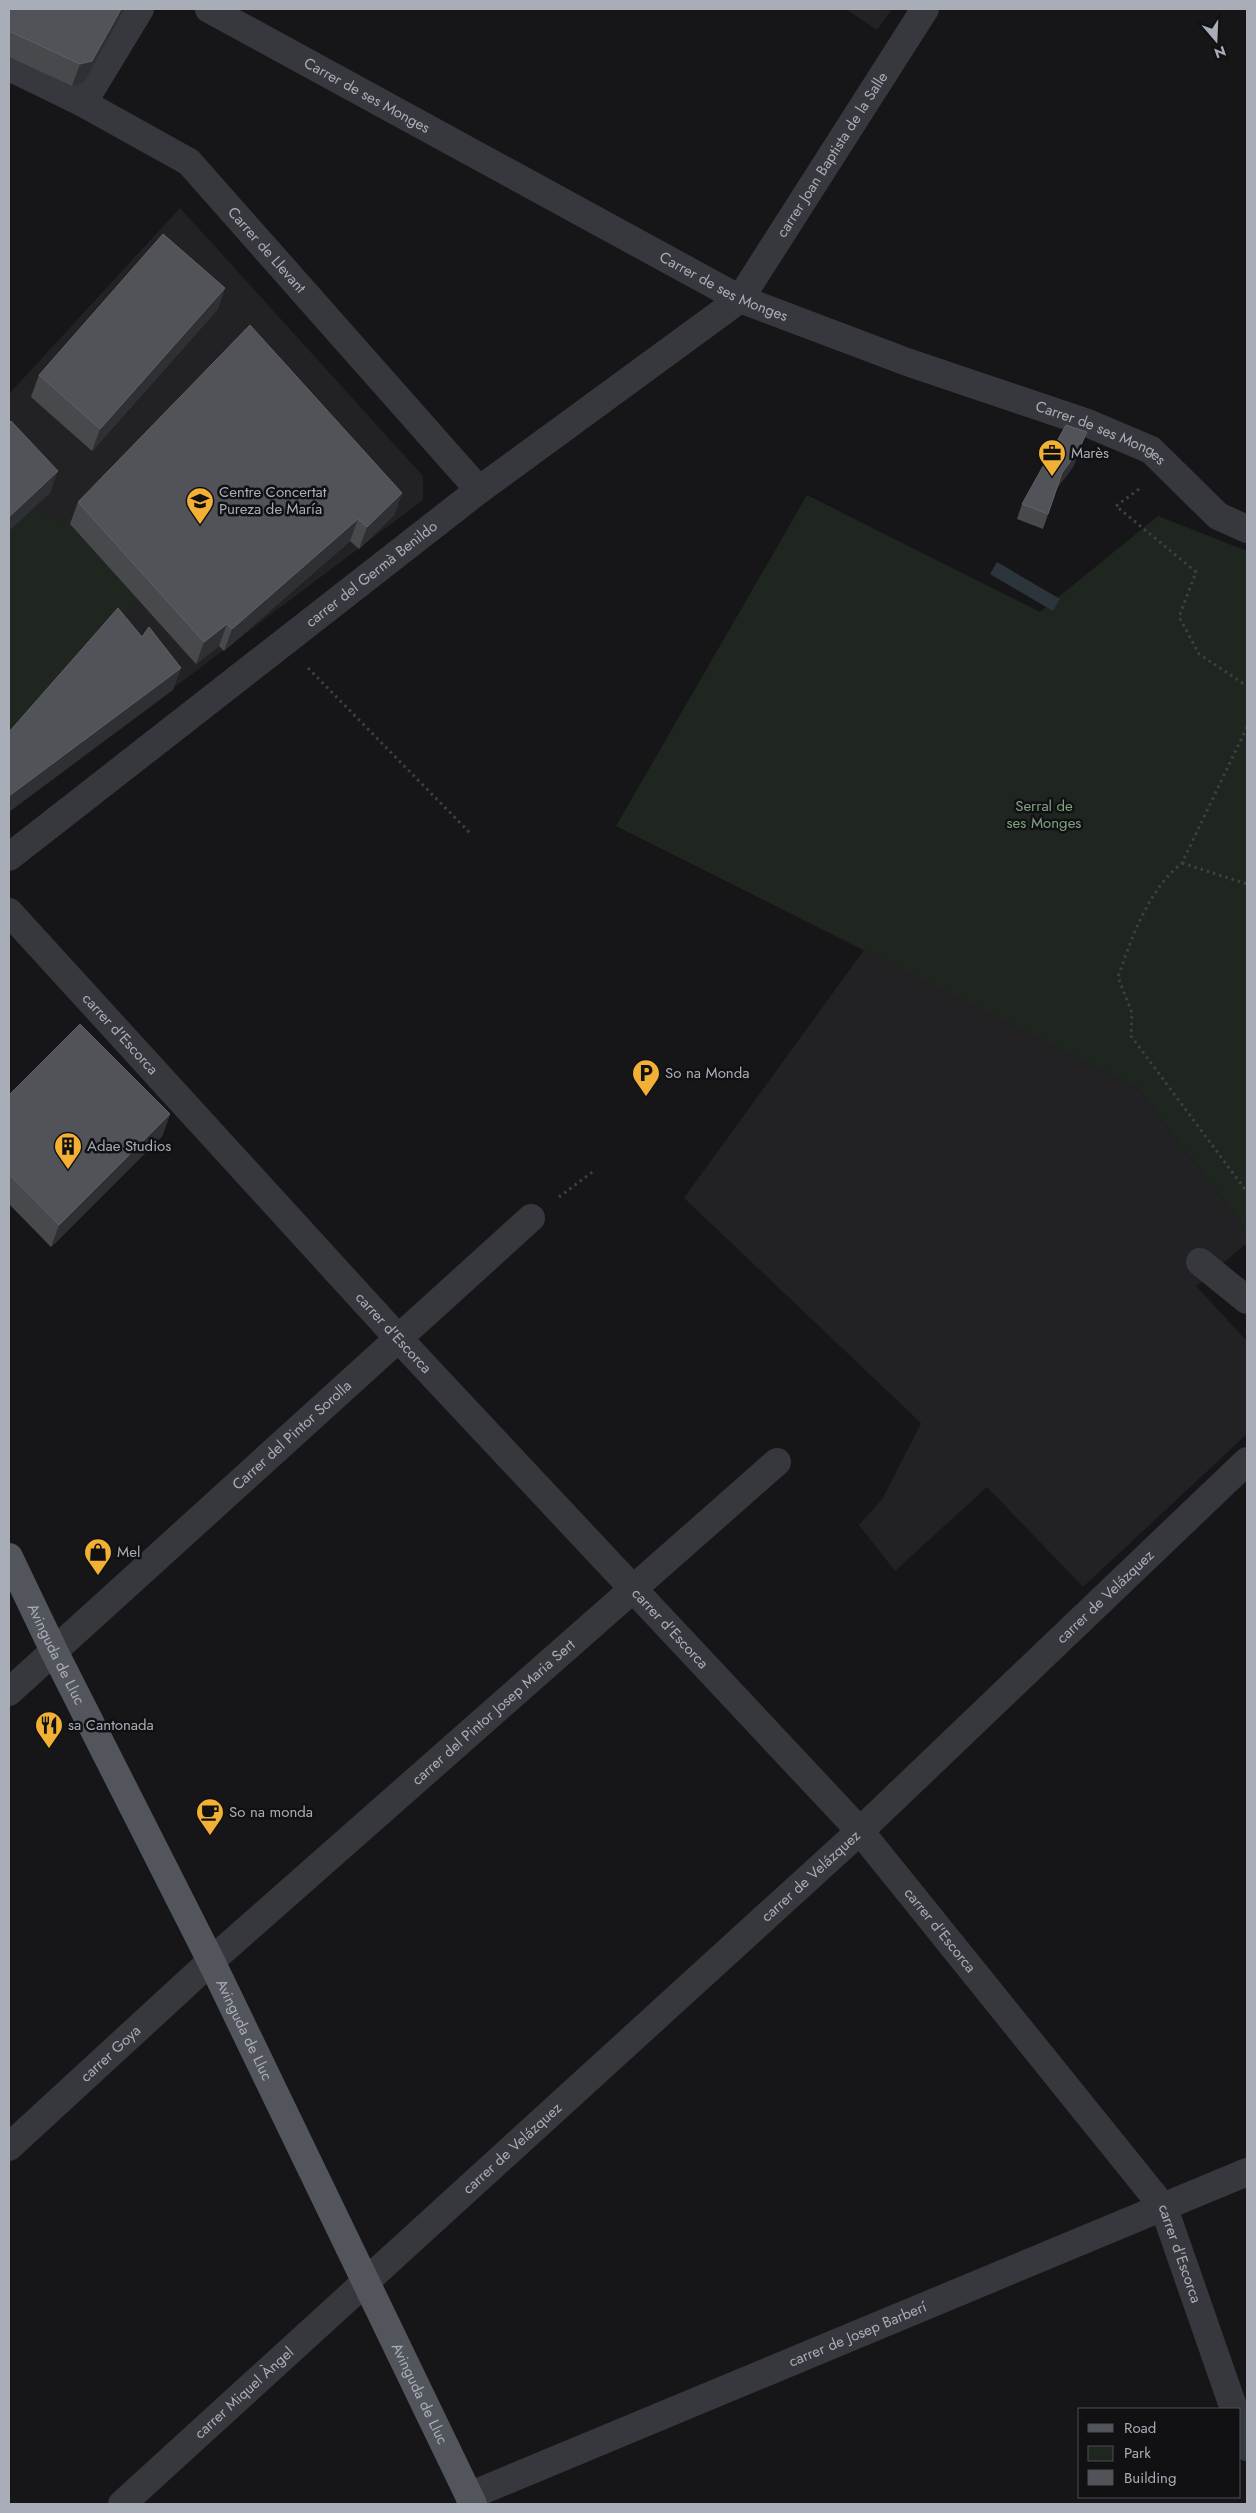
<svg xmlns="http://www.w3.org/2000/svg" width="1256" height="2513" viewBox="0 0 1256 2513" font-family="Jost,sans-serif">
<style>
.built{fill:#222225}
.green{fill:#1e261f}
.water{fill:#2c353c}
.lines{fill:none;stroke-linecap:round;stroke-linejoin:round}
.path{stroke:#3d3f44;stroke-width:3;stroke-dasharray:2.5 4;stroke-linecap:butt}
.minor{stroke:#37383d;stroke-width:28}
.major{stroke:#53555c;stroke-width:28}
.wall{fill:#47494d}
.shaded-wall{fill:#2f3033}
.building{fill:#525359;stroke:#5f6168}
.labels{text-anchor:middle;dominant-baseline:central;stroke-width:5;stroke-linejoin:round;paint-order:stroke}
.street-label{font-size:15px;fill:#a8adb8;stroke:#111113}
.poi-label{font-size:15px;fill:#a8adb8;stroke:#111113;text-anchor:start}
.park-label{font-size:15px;fill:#7fa381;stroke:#111113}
</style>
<rect width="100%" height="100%" fill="#161618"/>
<g class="built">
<path d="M846,9H892L877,30Z"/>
<path d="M180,208L423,476V500L9,812V394Z"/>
<path d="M864,950L1136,1087L1247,1230V1243L1196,1286L1247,1341V1434L1083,1587L987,1487L895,1571L859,1525L883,1498L921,1423L684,1198Z"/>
</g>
<g class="green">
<path d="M807,495L1040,612L1158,516L1247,551V1230L1136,1087L616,826Z"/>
<path d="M33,509L70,524L139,600L9,744V531Z"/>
</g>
<path class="water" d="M997,562L1060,599L1053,611L990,574Z"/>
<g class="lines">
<g class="path">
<path d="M1139,489L1116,506L1196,572L1179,617L1199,654L1247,686"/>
<path d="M308,668L471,834"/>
<path d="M1247,727L1182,863C1148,890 1132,937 1118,977L1132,1013L1131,1036L1247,1192"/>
<path d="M1182,863L1247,884"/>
<path d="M559,1197L595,1170"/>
</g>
<g class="minor">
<path id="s1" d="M209,9L740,299L907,362L1085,422L1151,450L1218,516L1247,529"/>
<path id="s2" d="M9,67L83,103L189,162L479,490"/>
<path d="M83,103L140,9"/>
<path id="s3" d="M9,857L479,490L740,299L925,9"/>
<path id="s4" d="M9,912L398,1338L860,1831L1164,2208L1234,2409"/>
<path d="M1200,1262L1247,1300"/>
<path id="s5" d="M9,1692L531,1218"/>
<path id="s6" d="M9,2147L211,1961L777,1462"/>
<path d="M1240,2425L1247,2447"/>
<path id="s7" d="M469,2496L1247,2172"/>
<path id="s8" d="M122,2504L860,1831L1247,1461"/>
</g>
<path class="major" id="s9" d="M9,1557L54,1651L211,1961L473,2504"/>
</g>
<g class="wall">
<path d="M9,9H125L84,83L72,86L9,57Z"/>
<path d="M225,288L217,310L92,451L31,397L39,375Z"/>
<path d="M1081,447L1073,467L1057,488L1043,529L1017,519L1022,504Z"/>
<path d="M402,493L394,515L359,549L350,541L224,651L219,646L196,664L70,524L78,502Z"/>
<path d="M9,1095L170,1114L162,1136L51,1247L9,1204Z"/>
</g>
<g class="shaded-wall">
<path d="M121,9H125L84,83L72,86L80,64Z"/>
<path d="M225,288L217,310L92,451L100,429Z"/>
<path d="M1087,432L1073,467L1057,488L1062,473Z"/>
<path d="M58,471L50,493L9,531V517Z"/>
<path d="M402,493L394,515L359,549L367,527Z"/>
<path d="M358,519L350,541L224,651L232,629Z"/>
<path d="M227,624L219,646L196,664L204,642Z"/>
<path d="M181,668L173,690L9,812V796Z"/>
<path d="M170,1114L162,1136L51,1247L59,1225Z"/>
</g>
<g class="building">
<path d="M9,9H121L92,61L80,64L9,31Z"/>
<path d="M163,234L225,288L100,429L39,375Z"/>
<path d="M250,325L402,493L367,527L358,519L232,629L227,624L204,642L78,502Z"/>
<path d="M11,421L58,471L9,517V424Z"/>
<path d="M1066,425L1087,432L1078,451L1062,473L1048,514L1022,504Z"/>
<path d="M118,608L142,637L149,627L181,668L9,796V732Z"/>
<path d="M80,1024L170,1114L59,1225L9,1174V1095Z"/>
</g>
<defs>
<g id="office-pin" transform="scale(1.4375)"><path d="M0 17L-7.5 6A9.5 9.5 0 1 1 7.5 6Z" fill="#f2b134" stroke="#111113"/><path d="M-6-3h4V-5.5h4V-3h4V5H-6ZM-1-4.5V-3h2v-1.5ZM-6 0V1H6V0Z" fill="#111"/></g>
<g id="school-pin" transform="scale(1.4375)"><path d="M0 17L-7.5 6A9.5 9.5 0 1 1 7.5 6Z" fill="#f2b134" stroke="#111113"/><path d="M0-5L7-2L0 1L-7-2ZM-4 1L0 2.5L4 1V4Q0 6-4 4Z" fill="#111"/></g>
<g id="parking-pin" transform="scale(1.4375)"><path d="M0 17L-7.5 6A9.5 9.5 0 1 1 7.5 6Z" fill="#f2b134" stroke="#111113"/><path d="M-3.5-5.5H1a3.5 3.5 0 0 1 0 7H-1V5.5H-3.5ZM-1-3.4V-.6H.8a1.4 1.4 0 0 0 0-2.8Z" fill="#111"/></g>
<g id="building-pin" transform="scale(1.4375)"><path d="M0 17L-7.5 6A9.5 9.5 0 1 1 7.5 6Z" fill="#f2b134" stroke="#111113"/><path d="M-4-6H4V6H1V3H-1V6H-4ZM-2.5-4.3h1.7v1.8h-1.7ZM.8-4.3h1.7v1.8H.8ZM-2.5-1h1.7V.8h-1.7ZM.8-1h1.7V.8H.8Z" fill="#111"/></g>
<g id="shop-pin" transform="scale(1.4375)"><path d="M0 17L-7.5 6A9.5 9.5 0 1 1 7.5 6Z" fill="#f2b134" stroke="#111113"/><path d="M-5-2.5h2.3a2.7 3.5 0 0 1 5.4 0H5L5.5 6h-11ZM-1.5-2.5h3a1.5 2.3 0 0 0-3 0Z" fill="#111"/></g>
<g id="restaurant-pin" transform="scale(1.4375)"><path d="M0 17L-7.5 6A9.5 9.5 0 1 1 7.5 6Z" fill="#f2b134" stroke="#111113"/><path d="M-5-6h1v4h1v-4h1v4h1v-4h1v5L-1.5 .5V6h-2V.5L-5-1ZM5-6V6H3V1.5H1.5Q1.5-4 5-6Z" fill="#111"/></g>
<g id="cafe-pin" transform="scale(1.4375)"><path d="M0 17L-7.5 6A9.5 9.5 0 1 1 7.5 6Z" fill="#f2b134" stroke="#111113"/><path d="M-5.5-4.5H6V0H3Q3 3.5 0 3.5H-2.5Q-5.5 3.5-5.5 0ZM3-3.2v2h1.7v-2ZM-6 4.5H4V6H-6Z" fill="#111"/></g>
</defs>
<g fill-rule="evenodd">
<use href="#office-pin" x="1052" y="453"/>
<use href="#school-pin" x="200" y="501"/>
<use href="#parking-pin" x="646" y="1073"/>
<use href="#building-pin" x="68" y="1146"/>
<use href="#shop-pin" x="98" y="1552"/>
<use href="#restaurant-pin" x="49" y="1725"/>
<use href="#cafe-pin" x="210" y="1812"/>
</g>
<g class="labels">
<g class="street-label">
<text stroke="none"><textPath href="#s1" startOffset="180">Carrer de ses Monges</textPath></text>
<text stroke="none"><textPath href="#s3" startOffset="1091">carrer Joan Baptista de la Salle</textPath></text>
<text stroke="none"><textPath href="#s2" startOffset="321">Carrer de Llevant</textPath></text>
<text stroke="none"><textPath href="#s1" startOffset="585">Carrer de ses Monges</textPath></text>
<text stroke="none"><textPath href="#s1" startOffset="990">Carrer de ses Monges</textPath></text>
<text stroke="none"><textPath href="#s3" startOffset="460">carrer del Germà Benildo</textPath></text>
<text stroke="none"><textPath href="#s4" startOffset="165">carrer d'Escorca</textPath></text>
<text stroke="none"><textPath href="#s4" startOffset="570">carrer d'Escorca</textPath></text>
<text stroke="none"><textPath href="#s5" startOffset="382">Carrer del Pintor Sorolla</textPath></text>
<text stroke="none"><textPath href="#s8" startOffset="1338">carrer de Velázquez</textPath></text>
<text stroke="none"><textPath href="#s4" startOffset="975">carrer d'Escorca</textPath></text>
<text stroke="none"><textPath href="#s9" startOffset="108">Avinguda de Lluc</textPath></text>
<text stroke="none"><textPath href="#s6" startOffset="651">carrer del Pintor Josep Maria Sert</textPath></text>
<text stroke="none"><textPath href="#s8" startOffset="932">carrer de Velázquez</textPath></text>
<text stroke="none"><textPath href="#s4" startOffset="1380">carrer d'Escorca</textPath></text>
<text stroke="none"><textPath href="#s9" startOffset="528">Avinguda de Lluc</textPath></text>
<text stroke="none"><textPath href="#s6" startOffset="138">carrer Goya</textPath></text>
<text stroke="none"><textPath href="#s8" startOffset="528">carrer de Velázquez</textPath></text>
<text stroke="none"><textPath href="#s4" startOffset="1785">carrer d'Escorca</textPath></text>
<text stroke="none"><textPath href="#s7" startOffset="421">carrer de Josep Barberí</textPath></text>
<text stroke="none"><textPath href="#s8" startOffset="165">carrer Miquel Àngel</textPath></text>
<text stroke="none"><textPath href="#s9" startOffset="932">Avinguda de Lluc</textPath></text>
</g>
<g class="poi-label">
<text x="1071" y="453">Marès</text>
<text x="219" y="492">Centre Concertat<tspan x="219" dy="17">Pureza de María</tspan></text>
<text x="665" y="1073">So na Monda</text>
<text x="87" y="1146">Adae Studios</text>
<text x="117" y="1552">Mel</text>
<text x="68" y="1725">sa Cantonada</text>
<text x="229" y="1812">So na monda</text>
</g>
<g class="park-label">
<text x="1044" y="806">Serral de<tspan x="1044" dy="17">ses Monges</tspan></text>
</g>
</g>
<rect width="1256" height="2513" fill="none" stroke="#a8adb8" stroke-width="20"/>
<rect x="1078" y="2408" width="162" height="90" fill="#111113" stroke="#4d4f55"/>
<rect x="1088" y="2424" width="25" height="8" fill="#53555c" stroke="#4d4f55"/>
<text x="1124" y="2433" font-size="15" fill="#a8adb8">Road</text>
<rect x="1088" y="2446" width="25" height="15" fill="#1e261f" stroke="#4d4f55"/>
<text x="1124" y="2458" font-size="15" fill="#a8adb8">Park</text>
<rect x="1088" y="2470" width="25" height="15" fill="#525359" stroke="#4d4f55"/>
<text x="1124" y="2483" font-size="15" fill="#a8adb8">Building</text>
<g transform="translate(1216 40) rotate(161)" stroke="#111113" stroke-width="4" paint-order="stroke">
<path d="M0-4L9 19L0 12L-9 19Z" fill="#a8adb8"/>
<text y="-8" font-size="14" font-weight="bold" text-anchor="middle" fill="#a8adb8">N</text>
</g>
</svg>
